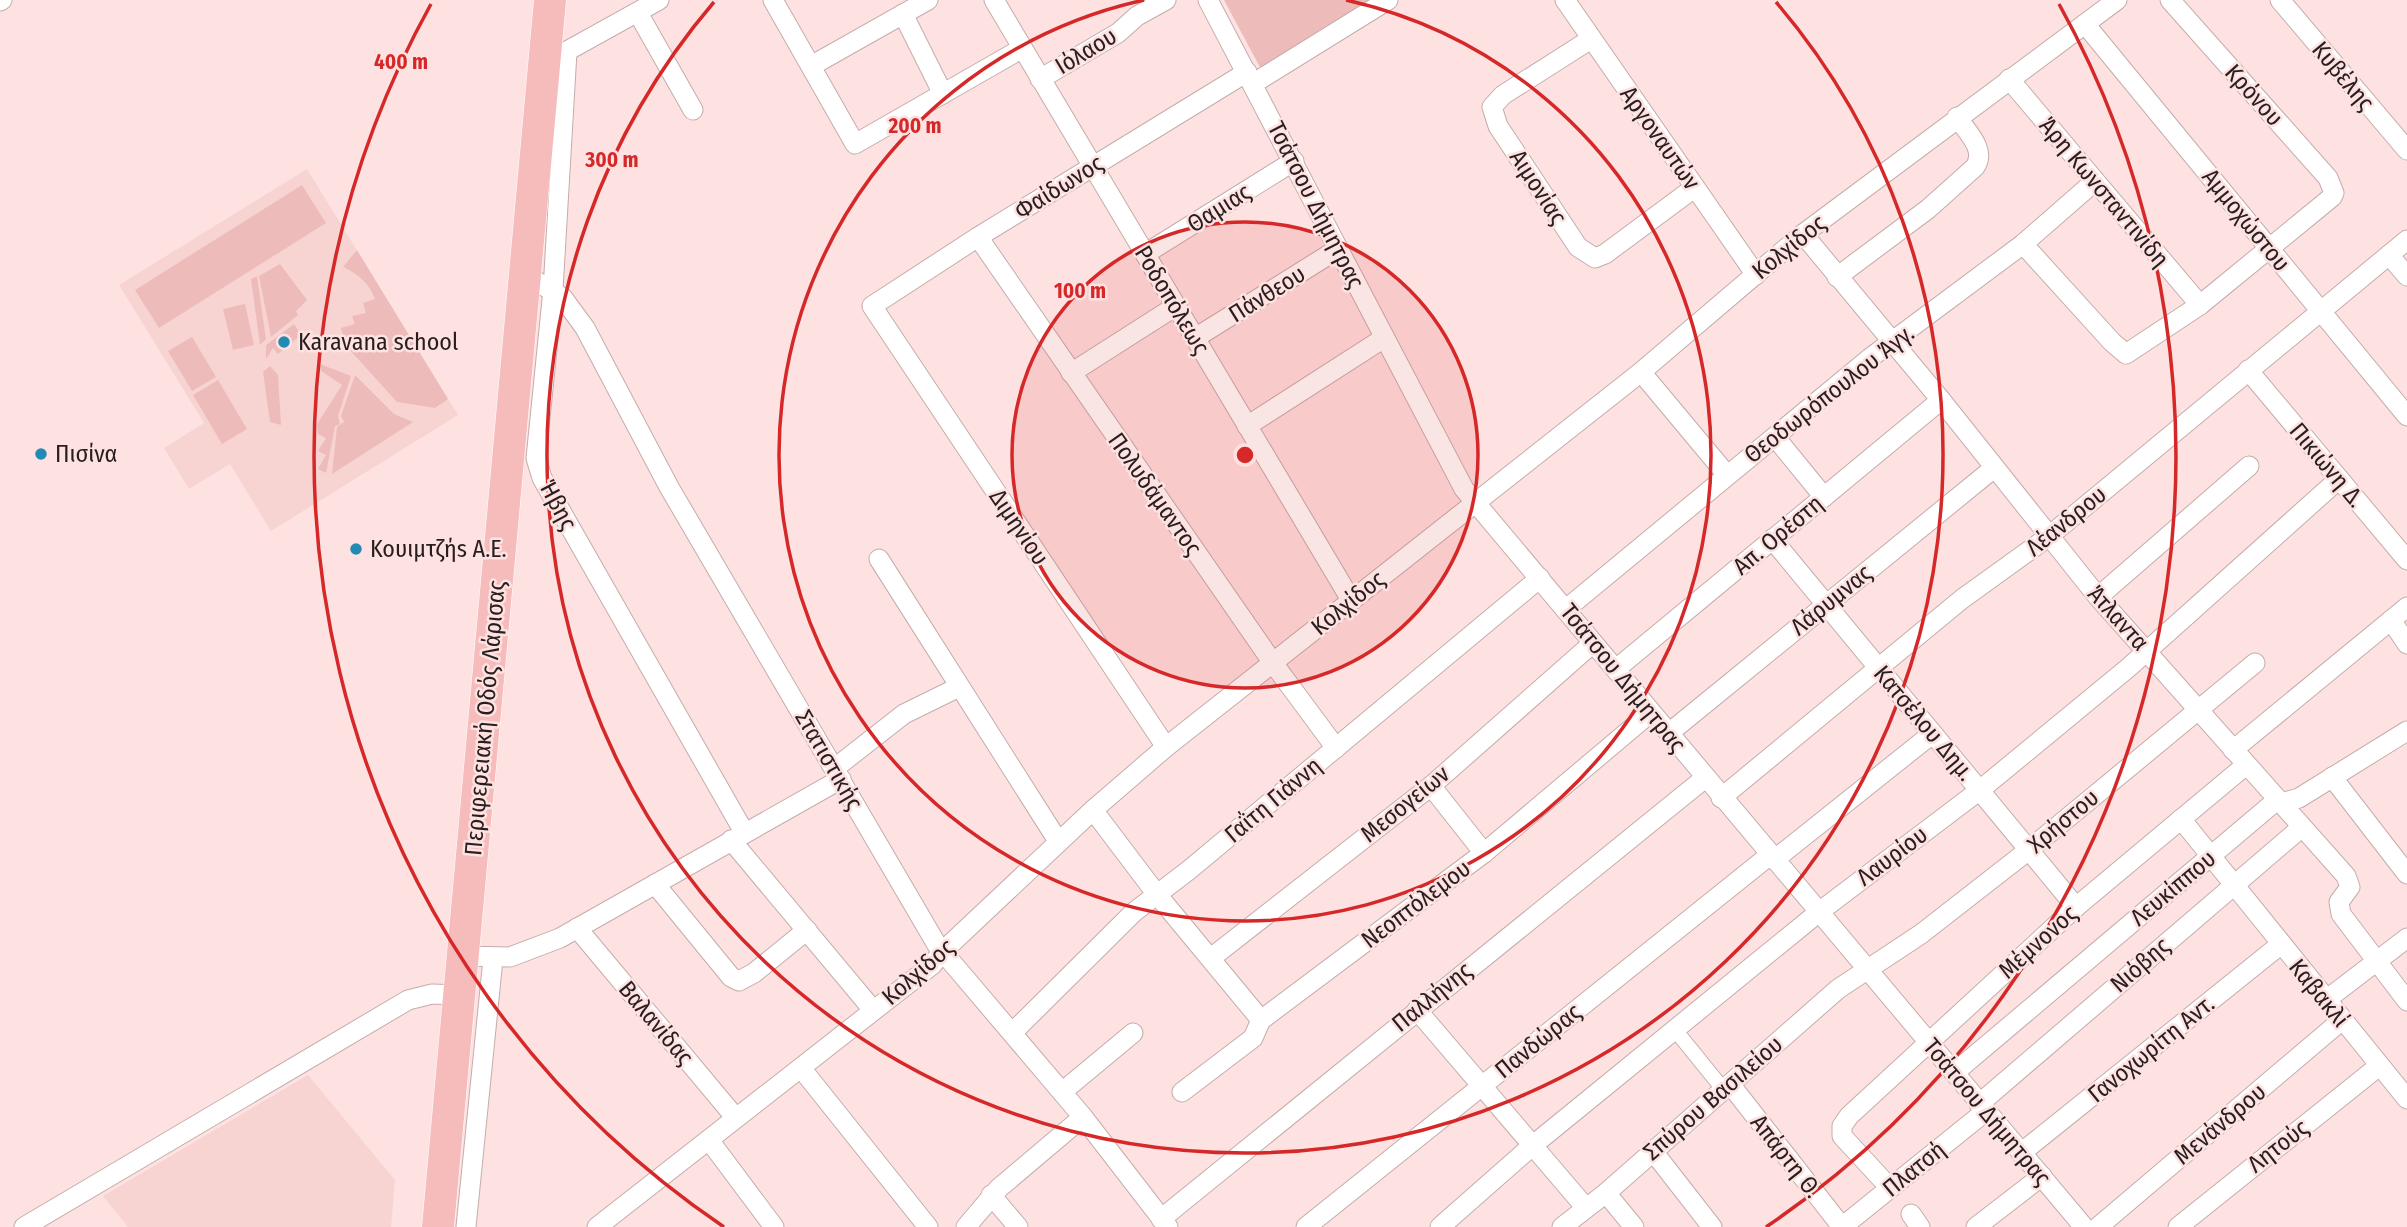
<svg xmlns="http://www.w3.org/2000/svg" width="2407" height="1227" viewBox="0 0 2407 1227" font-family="'Fira Sans Condensed',sans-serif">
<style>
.built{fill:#f7d4d2}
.green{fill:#edbcba}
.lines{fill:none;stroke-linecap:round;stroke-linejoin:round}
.pedestrian-casing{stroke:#c5acab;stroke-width:16}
.minor-casing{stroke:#c5acab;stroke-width:21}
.trunk-casing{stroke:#fff;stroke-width:33}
.pedestrian{stroke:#fff;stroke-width:14}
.minor{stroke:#fff;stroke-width:19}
.trunk{stroke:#f6bcbb;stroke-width:32}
.ring{fill:none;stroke:#d62828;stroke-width:3.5}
.poi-dot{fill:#238ab3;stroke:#fde2e1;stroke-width:2.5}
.labels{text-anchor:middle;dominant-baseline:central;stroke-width:5;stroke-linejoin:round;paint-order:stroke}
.street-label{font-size:24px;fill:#281e1e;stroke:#fde2e1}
.poi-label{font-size:24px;fill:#281e1e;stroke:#fde2e1;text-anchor:start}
.centre{fill:#d62828;stroke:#fde2e1;stroke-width:3.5}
.ring-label{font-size:21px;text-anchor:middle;font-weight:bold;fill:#d62828;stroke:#fde2e1;stroke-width:5;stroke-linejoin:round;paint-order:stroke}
</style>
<rect width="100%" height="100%" fill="#fde2e1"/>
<g class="built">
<path d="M307,169L458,415L271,531L230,464L189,489L164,448L204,423L119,285Z"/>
<path d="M308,1075L395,1180L391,1227H128L103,1196Z"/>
</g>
<g class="green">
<path d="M1224,0H1379L1262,71Z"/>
<path d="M302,185L326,223L159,328L135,290Z"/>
<path d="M357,250L448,399L435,408L397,402L339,338L343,336L341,328L355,324L352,316L366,313L363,303L375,299C370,284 357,273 343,267Z"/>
<path d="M280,264L307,300L296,311L298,315L271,337L259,276Z"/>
<path d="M257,276L266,339L260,345L251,279Z"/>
<path d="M245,304L254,345L233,350L223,309Z"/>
<path d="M294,324L301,335L278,354L273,348L266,359V345Z"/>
<path d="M192,337L216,377L192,391L168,351Z"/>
<path d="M320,364L351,376L338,416L340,424L335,426L326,473L318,469L326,455L318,451L326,438L318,434L317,424L342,385L321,371Z"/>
<path d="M270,366L278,375L281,425L270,422L263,372Z"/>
<path d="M355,375L394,414L413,422L332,474L337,427L344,422L341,416Z"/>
<path d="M218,380L247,429L222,444L193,395Z"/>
</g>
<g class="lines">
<g class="pedestrian-casing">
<path id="pedestrian" d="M1676,1031L1723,1089"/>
</g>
<g class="minor-casing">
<g id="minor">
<path d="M773,0L855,144L1021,49"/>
<path d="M994,0L1351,600"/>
<path d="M1208,0L1464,489L2084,1227"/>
<path d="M1565,0L1756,275"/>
<path d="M2280,0L2407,150"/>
<path d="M0,1L2,0"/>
<path d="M638,13L693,110"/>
<path d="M903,14L943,94"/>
<path d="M2085,24L2407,416"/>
<path d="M1591,39L1503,95L1492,107L1498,126L1578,247L1595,258L1605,254L1694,188"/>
<path d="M567,52L553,290L536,458L542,478L744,832"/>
<path d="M558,56L659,0"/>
<path d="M811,66L928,0"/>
<path d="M1040,79L1118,33L1137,16L1166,0"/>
<path d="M2009,79L2200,305"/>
<path d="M1254,83L1388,0"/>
<path d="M1803,234L1941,400L2098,597L2346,876L2350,887L2339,902L2341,914L2407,1001"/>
<path d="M978,237L1273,663L1336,748"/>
<path d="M2023,244L2112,342L2126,354L2200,305L2332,197L2334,193L2328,178L2170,0"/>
<path d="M1145,254L1294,161"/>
<path d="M2389,255L2407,276"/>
<path d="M525,274L563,298L585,328L669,487L937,945L1083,1117L1168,1227"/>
<path d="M1837,277L1928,209L1975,167C1987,150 1967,132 1957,117"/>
<path d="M1195,338L1338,249"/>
<path d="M2248,370L2407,560"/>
<path d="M1641,372L1727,475"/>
<path d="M1071,373L1176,306"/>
<path d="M1247,426L1384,338"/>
<path d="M1775,437L1824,497"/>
<path d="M1772,539L2076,907"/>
<path d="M879,559L1058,841"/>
<path d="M2098,597L2249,466"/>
<path d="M1566,609L1870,358L2023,244L2094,182"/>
<path d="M2391,620L2407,644"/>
<path d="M1616,669L1941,400"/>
<path d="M1669,733L1994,468"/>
<path d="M1166,747L872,306L978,237L1247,72"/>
<path d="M2233,750L2407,607"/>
<path d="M835,768L904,714L959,687"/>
<path d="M2332,777L2407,874"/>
<path d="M1431,786L1484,853"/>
<path d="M1721,798L1962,599L2048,537L2407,240"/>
<path d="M2277,800L2285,802L2299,798L2407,731"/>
<path d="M1093,810L1155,892L1261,1020"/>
<path d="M2181,819L2407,1099"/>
<path d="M731,840L873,1010"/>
<path d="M1774,860L1932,734"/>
<path d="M655,884L731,977L739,981L754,973L807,930"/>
<path d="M577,928L735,1117"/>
<path d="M463,956L510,957L560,938L841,779"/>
<path d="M1211,958L1431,786L1593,643"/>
<path d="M2326,1000L2407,938"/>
<path d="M1417,1010L1586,1208"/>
<path d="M1013,1032L1134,912L1189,870L1540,578"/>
<path d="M801,1068L928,1227"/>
<path d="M1954,1073L2277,800"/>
<path d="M1730,1084L1842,1227L1986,1111"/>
<path d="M1062,1092L1133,1033"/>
<path d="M1182,1092L1253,1038L1261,1020L1484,853L1650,713"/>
<path d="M1979,1104L2302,827"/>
<path d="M709,1140L774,1227"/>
<path d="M1652,1150L1712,1227"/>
<path d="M2021,1153L2280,945"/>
<path d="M1890,1188L1842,1136V1126L1849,1116L2076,907L2246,765"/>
<path d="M1606,1193L1634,1227"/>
<path d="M991,1195L1018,1227"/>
<path d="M1911,1214L1920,1227"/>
<path d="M1161,1219L1705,778"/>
<path d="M24,1227L408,1000L432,994L459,995"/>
<path d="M466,1227L493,959"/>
<path d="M597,1227L932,965L942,952L1093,810L1166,747L1641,372L1803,234L2117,0"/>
<path d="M966,1227L999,1188L1083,1117"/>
<path d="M1306,1227L1770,855"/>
<path d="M1440,1227L1532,1146L1819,912L1980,790L2128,668L2339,479"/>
<path d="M1562,1227L1606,1193L1838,989L1921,934L2030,849L2255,663"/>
<path d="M1976,1227L2042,1176"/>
<path d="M2098,1227L2342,1020"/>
<path d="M2178,1227L2379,1066"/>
</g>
</g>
<g class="trunk-casing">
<path id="trunk" d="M438,1227L550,0"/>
</g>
<use href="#pedestrian" class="pedestrian"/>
<use href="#minor" class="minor"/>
<use href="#trunk" class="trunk"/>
</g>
<circle cx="1245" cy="455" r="233" fill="#d62828" fill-opacity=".12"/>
<g class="ring">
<circle cx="1245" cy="455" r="233"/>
<path d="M1346 0A466 466 0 1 1 1144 0"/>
<path d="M1776 2A698 698 0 1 1 714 2"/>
<path d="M724 1227A931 931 0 0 1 431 4M2059 4A931 931 0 0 1 1766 1227"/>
</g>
<g class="poi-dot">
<circle cx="284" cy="342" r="7"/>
<circle cx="41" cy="454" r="7"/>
<circle cx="356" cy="549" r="7"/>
</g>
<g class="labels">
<g class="street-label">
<text transform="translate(1086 51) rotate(-31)">Ιόλαου</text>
<text transform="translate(2343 76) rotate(50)">Κυβέλης</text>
<text transform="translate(2254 95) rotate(48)">Κρόνου</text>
<text transform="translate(1660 138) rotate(55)">Αργοναυτών</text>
<text transform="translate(1059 187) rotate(-32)">Φαίδωνος</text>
<text transform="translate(1538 187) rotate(57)">Αιμονίας</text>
<text transform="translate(2104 192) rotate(50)">Άρη Κωνσταντινίδη</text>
<text transform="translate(1316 205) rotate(63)">Τσάτσου Δήμητρας</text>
<text transform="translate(1219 208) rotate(-32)">Θαμιας</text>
<text transform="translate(2246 220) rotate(51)">Αμμοχώστου</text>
<text transform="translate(1789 247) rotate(-39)">Κολχίδος</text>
<text transform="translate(1267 294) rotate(-32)">Πάνθεου</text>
<text transform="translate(1172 300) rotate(59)">Ροδοπόλεως</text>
<text transform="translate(1829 394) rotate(-38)">Θεοδωρόπουλου Άγγ.</text>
<text transform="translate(2327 465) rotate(50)">Πικιώνη Δ.</text>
<text transform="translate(1155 494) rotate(55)">Πολυδάμαντος</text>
<text transform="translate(558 505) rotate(62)">Ήβης</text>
<text transform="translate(2066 521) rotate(-39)">Λέανδρου</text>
<text transform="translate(1019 527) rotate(56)">Διμηνίου</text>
<text transform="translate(1778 535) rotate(-40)">Απ. Ορέστη</text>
<text transform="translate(1831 600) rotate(-39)">Λάρυμνας</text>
<text transform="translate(1348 603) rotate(-39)">Κολχίδος</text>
<text transform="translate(2118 618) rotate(48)">Άτλαντα</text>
<text transform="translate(1623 678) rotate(51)">Τσάτσου Δήμητρας</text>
<text transform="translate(485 718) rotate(-85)">Περιφερειακή Οδός Λάρισας</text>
<text transform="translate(1924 723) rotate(50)">Κατσέλου Δημ.</text>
<text transform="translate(829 760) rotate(60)">Στατιστικής</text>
<text transform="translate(1273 800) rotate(-40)">Γαΐτη Γιάννη</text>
<text transform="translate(1405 804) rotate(-39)">Μεσογείων</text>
<text transform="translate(2063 821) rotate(-40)">Χρήστου</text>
<text transform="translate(1892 856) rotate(-37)">Λαυρίου</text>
<text transform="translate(2173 888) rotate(-40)">Λευκίππου</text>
<text transform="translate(1416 904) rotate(-37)">Νεοπτόλεμου</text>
<text transform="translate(2038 942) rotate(-42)">Μέμνονος</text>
<text transform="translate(2140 965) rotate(-41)">Νιόβης</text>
<text transform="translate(918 972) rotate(-41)">Κολχίδος</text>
<text transform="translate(2319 993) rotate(51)">Καβακλί</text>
<text transform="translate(1432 997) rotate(-39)">Παλλήνης</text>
<text transform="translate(656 1023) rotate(50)">Βαλανίδας</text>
<text transform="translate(1538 1041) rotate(-39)">Πανδώρας</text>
<text transform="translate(2151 1049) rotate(-39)">Γανοχωρίτη Αντ.</text>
<text transform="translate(1713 1098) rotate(-41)">Σπύρου Βασιλείου</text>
<text transform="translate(1987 1112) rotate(50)">Τσάτσου Δήμητρας</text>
<text transform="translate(2220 1124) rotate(-40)">Μενάνδρου</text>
<text transform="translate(2278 1146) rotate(-38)">Λητούς</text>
<text transform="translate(1786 1156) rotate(52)">Απάρτη Θ.</text>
<text transform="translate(1914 1169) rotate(-39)">Πλατσή</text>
</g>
<g class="poi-label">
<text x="298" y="342">Karavana school</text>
<text x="55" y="454">Πισίνα</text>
<text x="370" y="549">Κουιμτζήs Α.Ε.</text>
</g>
</g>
<circle cx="1245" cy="455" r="10" class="centre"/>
<g class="ring-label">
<text x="401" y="69">400 m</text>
<text x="915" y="133">200 m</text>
<text x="612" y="167">300 m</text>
<text x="1080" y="298">100 m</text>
</g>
</svg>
